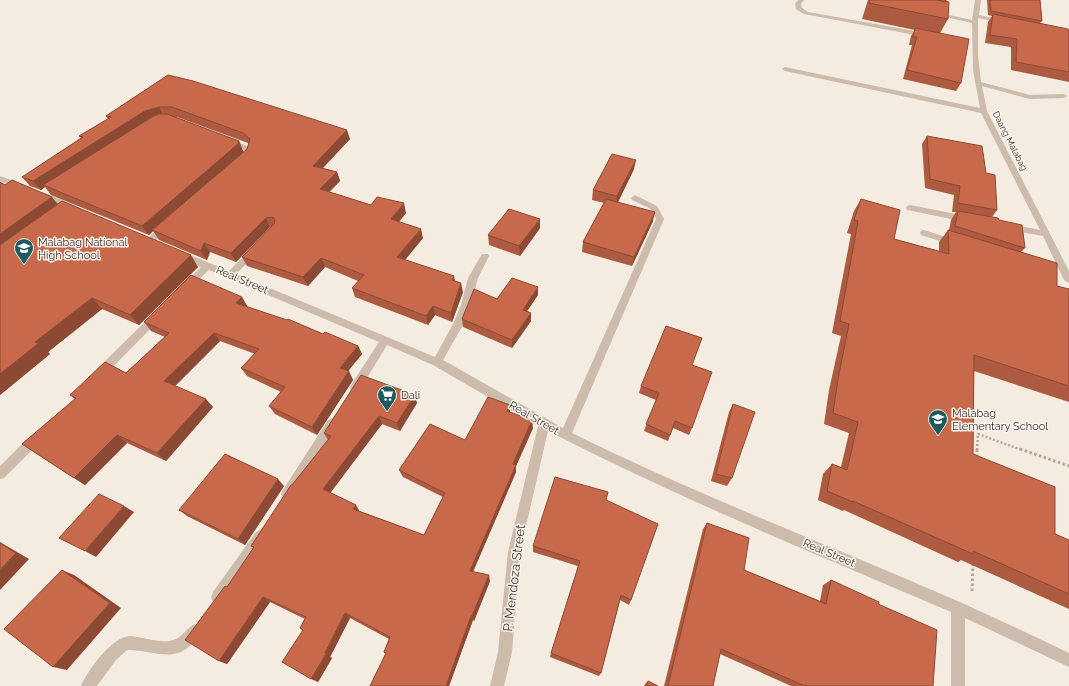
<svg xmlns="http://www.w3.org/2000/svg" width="1069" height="686" viewBox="0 0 1069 686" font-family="Raleway,sans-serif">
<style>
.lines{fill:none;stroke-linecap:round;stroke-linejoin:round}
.path-far1{stroke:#b9a596;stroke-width:2.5;stroke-dasharray:2 2;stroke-linecap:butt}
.path{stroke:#b9a596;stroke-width:3;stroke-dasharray:2.5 2.5;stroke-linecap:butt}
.minor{fill:#cdbbac;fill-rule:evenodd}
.wall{fill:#ac5a40;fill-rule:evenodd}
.shaded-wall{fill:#8c4a34}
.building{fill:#c8694b;stroke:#8c4a34}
.labels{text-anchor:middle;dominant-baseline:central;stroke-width:3;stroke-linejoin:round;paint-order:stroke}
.far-street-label{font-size:9px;fill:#3b302b;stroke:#fbf5ee}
.poi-label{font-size:11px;fill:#3b302b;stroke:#fbf5ee;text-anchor:start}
.street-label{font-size:11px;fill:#3b302b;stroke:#fbf5ee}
.near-street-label{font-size:13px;fill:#3b302b;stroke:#fbf5ee}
</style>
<rect width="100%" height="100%" fill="#f4ebe1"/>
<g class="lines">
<path class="path-far1" d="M977,450L978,434L1022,450"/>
<g class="path">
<path d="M1020,449L1069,466"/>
<path d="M977,457V449"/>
<path d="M972,591L973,562"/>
</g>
<g class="minor">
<path d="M798,0H804L801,4L802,8L808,12L926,33L929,35L926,37L804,14L796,9L795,4Z"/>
<path d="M975,0H981L979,15L1006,21L1003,23L978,18V56L981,82L1030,95L1064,94L1067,96L1064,98L1030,99L982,86L987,111L1069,271V283L1064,280L1043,236L1009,230L1005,227L1009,224L1040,230L981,113L785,71L782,69L785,67L980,108L973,70L972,23L932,14L935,12L972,20Z"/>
<path d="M224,138H230L253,149L247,159H241L240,157L245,150L224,142Z"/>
<path d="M0,176L25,185L26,187L22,190L0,181Z"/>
<path d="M43,192L75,205L76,207L75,209H69L40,197L39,195Z"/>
<path d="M635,195L657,206L664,219L572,433C699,496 832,546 962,603C998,619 1033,636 1069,653V667L965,618V686H951V612C816,554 678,498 548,431L520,552L512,652L504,686H490L498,652L508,552L538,426L433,365L387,345L359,391L355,392L351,391L350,388L351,385L379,342L209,270L189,289H183L181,287L201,267L179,257L178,255L179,253H185L229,271L250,250L253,249L257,252L256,254L236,274L435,357L454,322L461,305L468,278L482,254H488L489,256L478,278L471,305L464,323L443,360L563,428L656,219L651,209L632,200L631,198Z"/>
<path d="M910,205L966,216L970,219L966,222L907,210L906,208L907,206Z"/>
<path d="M166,223L169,224L170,226L169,228L153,243H147L146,241L147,239L163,224Z"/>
<path d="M924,230L958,241L959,243L955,246L921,235L920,233L921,231Z"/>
<path d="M156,313L159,314L161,317L159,320L104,376L100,377L96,376L95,373L96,370L153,314Z"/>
<path d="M332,418L336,420L338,423L336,426L291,498L287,500L283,498L281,494L283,490L328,420Z"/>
<path d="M35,434L39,435L41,439L39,443L4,478L0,479V466L31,435Z"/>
<path d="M260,530L264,532L266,536L264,540L223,602L218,604L213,602L211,597L213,592L256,532Z"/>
<path d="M195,624L200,626L202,631C199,637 195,641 190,646C171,663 150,649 127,650L116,660L97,686H81C87,671 113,635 131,636C144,637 160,644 173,640C182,638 186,628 195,624Z"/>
</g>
</g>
<g class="wall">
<path d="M868,0H946L948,19L940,33L961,83L956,91L903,79L912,45H909L911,36L915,30L862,19Z"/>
<path d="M987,0H1040L1042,21L1040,23L1069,32V83V82L1011,70V47L985,43L988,22L992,16L988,15Z"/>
<path d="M168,75L350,139L323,168L337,172L340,181L329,192L371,205L406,213L399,222L423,238L405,260L455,281L463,292L452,322L435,315L428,325L355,297L352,288L358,281L325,267L308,286L247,266L242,257L271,227H270L236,262L210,252L207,260L159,240L153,231L149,235L51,195L45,187L41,190L30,186L22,177L81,138L79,136L108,119L106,116ZM173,117H177L248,143L249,144L247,149L243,152V151L239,141Z"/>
<path d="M927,136L986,173L997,210L992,217L999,220L1025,248L1021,252L1057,286L1069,289V402L974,371L973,454L1055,534L1069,540V609L961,560L958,562L844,510L843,511L818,500L823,474L832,464L841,467L849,433L824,424L829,390L841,336L832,333L851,234L847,233L854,211L861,199L894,239L939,251V242L948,230H949L951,220L956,212H952L954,195L925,188L922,144Z"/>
<path d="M634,169L618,202L653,221L632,266L582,252L583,242L604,203L592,200L593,190Z"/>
<path d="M5,185L58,204L198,267L139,325L102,309L48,352L50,354L0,395Z"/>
<path d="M540,228L520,256L489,245L488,235Z"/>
<path d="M538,295L527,311L531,313V321L512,348L463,327L462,319L497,299Z"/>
<path d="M242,297L247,306V307L323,334L358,346L362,354L348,371L353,380L317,435L275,414L269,406L281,392L247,376L241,368L255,354L220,341L175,386L213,407L166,461L127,443L85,485L22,444L75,399L70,395L126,373L165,337L151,331L144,322Z"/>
<path d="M692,365V428L689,435L673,428L668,441L644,431L656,400L639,393L641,386Z"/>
<path d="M417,403L400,431L382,424L330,493L359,511L424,535L443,497L403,477L399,470L465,440L510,405V412L533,428L516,466V472L473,572L490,581L474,621L473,620L449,686H370L386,654L384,652L389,639L350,618L330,657L332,658L318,682L302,630L300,628L305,619L270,602L227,664L219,661L227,587L254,547L251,546L292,485L328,440L324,433Z"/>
<path d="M733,404L732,478L727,486L711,481L729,412Z"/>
<path d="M284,486L245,545L187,516L179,510Z"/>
<path d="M606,500L631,600L629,605L620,600L601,673L599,676L550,657L551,653L578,566L533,552V546Z"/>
<path d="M707,523L744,570L820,601L823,585L831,580L878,604L933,686H791L720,654L713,686H664L703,529Z"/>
<path d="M648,681L658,686H644L645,684Z"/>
</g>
<g class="shaded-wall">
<path d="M159,107L164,117L43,185L45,187L41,190L33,181L145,111Z"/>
<path d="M347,130L350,139L316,175L313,166Z"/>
<path d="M239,141L243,151V153L152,230L153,231L149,235L142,226Z"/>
<path d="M636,160L634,169L616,206L617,196Z"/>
<path d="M337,172L340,181L323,198L320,189Z"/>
<path d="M52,197L61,208L0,253V234Z"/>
<path d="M404,203L406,213L393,228L391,219Z"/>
<path d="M655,212L653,221L632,266L634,257Z"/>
<path d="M266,218L270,227L236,262L231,253Z"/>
<path d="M540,219V228L520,256L519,246Z"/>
<path d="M421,229L423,238L400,266L397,257Z"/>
<path d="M204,243L210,252L207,260L201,251Z"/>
<path d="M191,255L198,267L139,325L130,315Z"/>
<path d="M321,258L325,267L308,286L303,277Z"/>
<path d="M454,276L456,285L452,280Z"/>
<path d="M461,283L463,292L452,322L451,313Z"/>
<path d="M538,287V295L523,317V310Z"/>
<path d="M242,297L247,306L242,312L236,303Z"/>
<path d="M92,298L102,309L48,352L50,354L0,395V374L35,342Z"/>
<path d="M433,306L435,315L428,325L426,316Z"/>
<path d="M531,313V321L512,348V340Z"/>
<path d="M214,333L220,341L172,389L164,381Z"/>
<path d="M358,346L362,354L344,376L340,368Z"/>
<path d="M349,371L353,380L317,435L312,427Z"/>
<path d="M415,395L417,403L400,431L397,423Z"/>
<path d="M206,399L213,407L166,461L157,453Z"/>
<path d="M510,405V413L507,411Z"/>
<path d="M379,416L382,424L328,496L323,489Z"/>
<path d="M532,420L533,428L516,466V472L471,576L470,571L513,464Z"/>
<path d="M117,435L127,443L85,485L74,478Z"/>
<path d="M278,479L284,486L245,545L238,539Z"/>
<path d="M356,505L360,512L353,509Z"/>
<path d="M124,506L134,512L96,557L85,551Z"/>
<path d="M0,542L5,545L29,559L0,590Z"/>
<path d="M62,570L74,575L121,608L67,670L53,667Z"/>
<path d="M489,575L490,581L474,621L472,616Z"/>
<path d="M263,597L270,602L227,664L219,661Z"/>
<path d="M345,613L350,618L330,657L332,658L318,682L311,679Z"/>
<path d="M471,616L473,620L449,686H446Z"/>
</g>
<g class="building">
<path d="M870,0H937L949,2L948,19L869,3Z"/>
<path d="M937,0H946V2Z"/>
<path d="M990,0H1040L1042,21L991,11Z"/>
<path d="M993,14L1068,29L1069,32V72L1016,62L1017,39L990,35Z"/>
<path d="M915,28L969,39L961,83L907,70L917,37H913Z"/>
<path d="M168,75L193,81L347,130L313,166L337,172L320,189L371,205L377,197L404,203L391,219L421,229L397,257L454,276L452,280L461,283L451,313L433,306L426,316L352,288L364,275L321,258L303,277L242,257L274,224L275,220L273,217L266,218L231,253L204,243L201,251L152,230L247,149L250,139L243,133L172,107H159L145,111L33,181L22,177L83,137L79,136L111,117L106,116Z"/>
<path d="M159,114H167L239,141L238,144L142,226L43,185L152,117Z"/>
<path d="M927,136L982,146L986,173L995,175L997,210L958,203L960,186L930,179Z"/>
<path d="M612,154L636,160L617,196L593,190Z"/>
<path d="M12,180L52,197L0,234V182L5,185Z"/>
<path d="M606,199L655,212L634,257L583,242Z"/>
<path d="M861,199L900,210L894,239L949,254L948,230L1057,263V286L1069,289V386L974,355L973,454L1055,487V534L1069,540V594L973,551V554L853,501V502L827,491L832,464L847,470L858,422L833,413L838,379L849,324L840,321L858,221L854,220Z"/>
<path d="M62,201L191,255L130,315L92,298L35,342L39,343L0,374V245Z"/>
<path d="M509,209L540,219L519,246L488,235Z"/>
<path d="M958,211L998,218L999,220L1022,225L1025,248L955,226Z"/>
<path d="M191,275L242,297L236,303L287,320L288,319L323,334L325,332L358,346L340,368L349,371L312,427L269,406L285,387L241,368L259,349L214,333L164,381L206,399L157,453L117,435L74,478L22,444L76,398L70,395L105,362L126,373L169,333L144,322Z"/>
<path d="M512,278L538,287L523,310L531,313L512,340L462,319L474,289L497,299Z"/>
<path d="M666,326L702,338L692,365L712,372L692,428L675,421L670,435L646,424L659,393L641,386Z"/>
<path d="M361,375L415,395L397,423L379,416L323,489L356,505L353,509L424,535L445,493L399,470L430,424L465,440L488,397L510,405L507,411L532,420L513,464L516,465L470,571L489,575L472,616H471L446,686H370L386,653L384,652L390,637L345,613L325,653L326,654L311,679L282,662L303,630L300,628L306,617L263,597L219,661L185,640L225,586L227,587L254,547L251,546L291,485H292L331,436L324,433Z"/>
<path d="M733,404L755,412L732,478L716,474Z"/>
<path d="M225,454L278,479L238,539L179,510Z"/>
<path d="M555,477L608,492L606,500L658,524L631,600L621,595L601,673L551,653L580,561L533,546Z"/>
<path d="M99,494L124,506L85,551L59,538Z"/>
<path d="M707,523L749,538L744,570L826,604L831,580L879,602L878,604L937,630L933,686H808L805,685V686L721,649L713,686H668Z"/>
<path d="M0,543L16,553L0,570Z"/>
<path d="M62,570L110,603L53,667L4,629Z"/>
<path d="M648,681L658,686H647Z"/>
</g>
<defs>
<g id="school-pin" transform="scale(1)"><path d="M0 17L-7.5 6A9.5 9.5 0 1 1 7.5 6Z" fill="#1f5a5e" stroke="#fbf5ee"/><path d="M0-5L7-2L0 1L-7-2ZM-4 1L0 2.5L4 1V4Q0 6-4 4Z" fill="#fff"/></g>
<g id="supermarket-pin" transform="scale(1)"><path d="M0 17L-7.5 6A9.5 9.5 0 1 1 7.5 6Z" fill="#1f5a5e" stroke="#fbf5ee"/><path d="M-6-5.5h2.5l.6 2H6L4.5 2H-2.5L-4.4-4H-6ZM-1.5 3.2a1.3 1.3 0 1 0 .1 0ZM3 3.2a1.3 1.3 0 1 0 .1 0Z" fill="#fff"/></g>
</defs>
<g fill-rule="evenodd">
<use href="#school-pin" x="24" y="248"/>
<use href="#supermarket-pin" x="387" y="395"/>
<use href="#school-pin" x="938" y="419"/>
</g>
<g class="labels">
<g class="far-street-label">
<text transform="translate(1010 141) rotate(63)">Daang Malabag</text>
</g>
<g class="poi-label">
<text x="38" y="242">Malabag National<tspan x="38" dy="13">High School</tspan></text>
<text x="401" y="395">Dali</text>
<text x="952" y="413">Malabag<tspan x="952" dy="13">Elementary School</tspan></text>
</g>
<g class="street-label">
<text transform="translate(242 280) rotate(23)">Real Street</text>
<text transform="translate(534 418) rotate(30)">Real Street</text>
<text transform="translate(829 553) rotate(23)">Real Street</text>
</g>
<g class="near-street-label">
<text transform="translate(514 578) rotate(-83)">P. Mendoza Street</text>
</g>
</g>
</svg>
